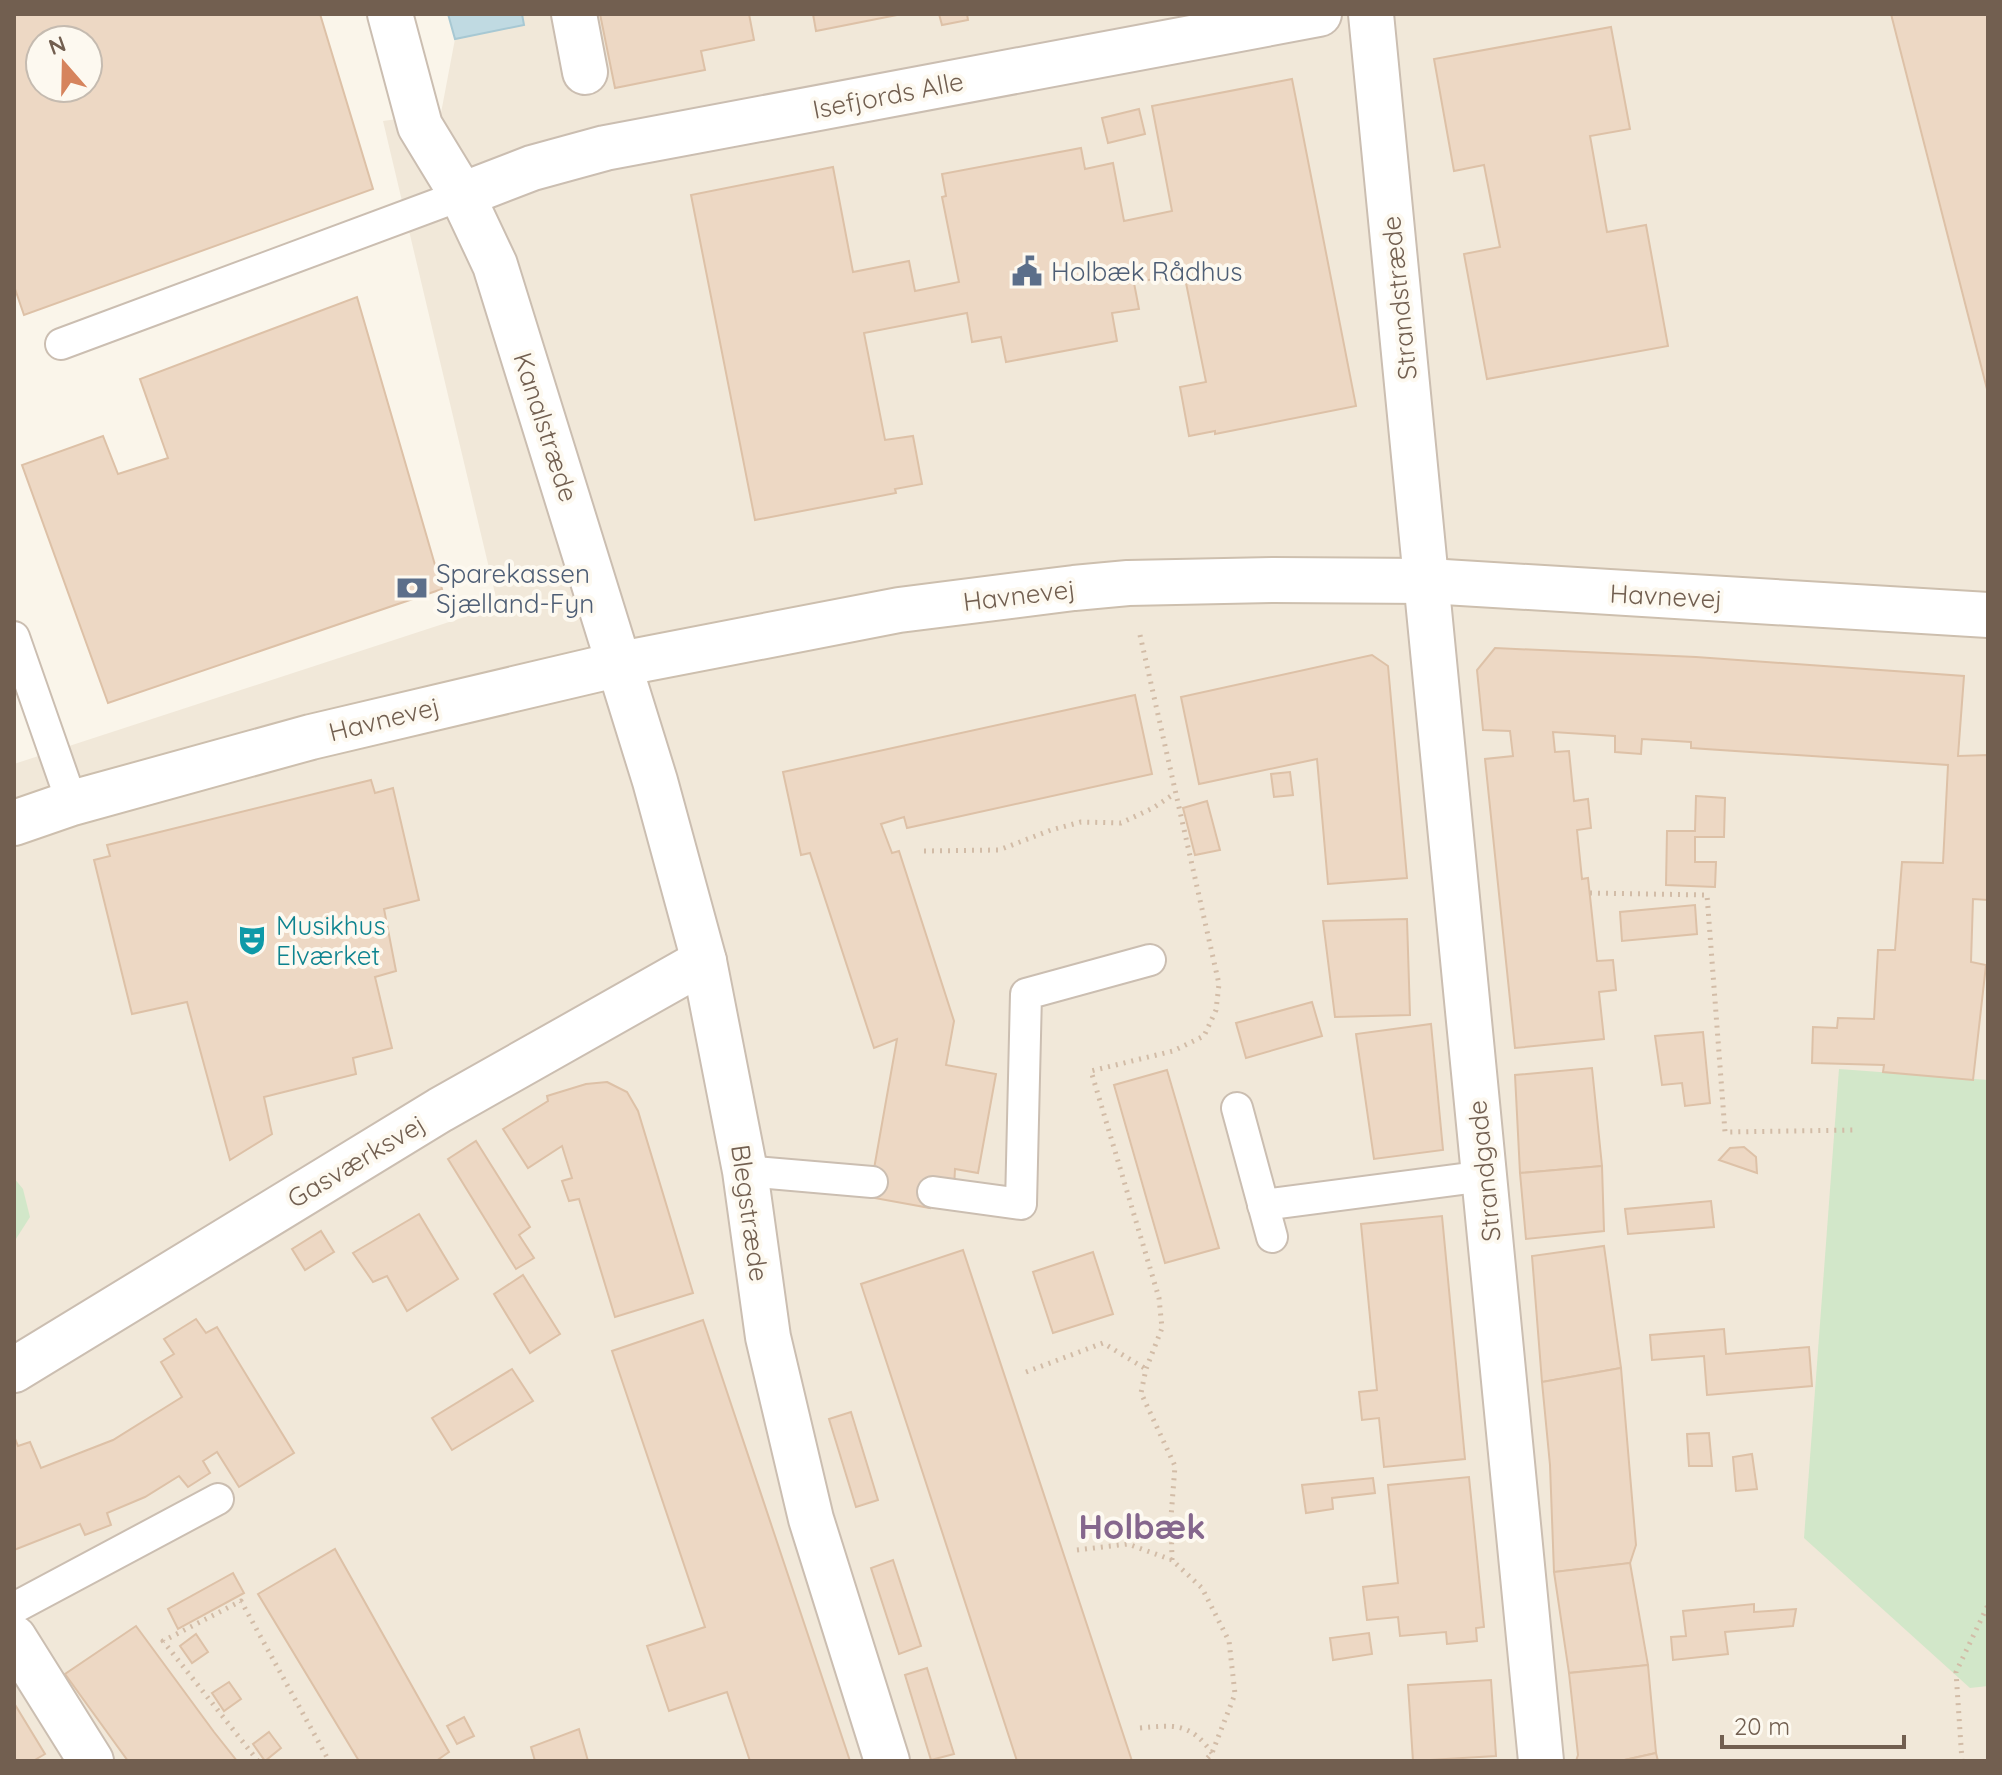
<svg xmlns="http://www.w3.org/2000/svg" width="2002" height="1775" viewBox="0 0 2002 1775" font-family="Quicksand,sans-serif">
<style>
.residential{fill:#f1e8d9}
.green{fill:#d2e7c9}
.water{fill:#c0dae2;stroke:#a7c8d3;stroke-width:2}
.building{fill:#edd8c4;stroke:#ddc1a7;stroke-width:2;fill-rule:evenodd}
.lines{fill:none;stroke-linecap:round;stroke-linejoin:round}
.lane-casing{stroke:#cbbeb1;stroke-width:34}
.street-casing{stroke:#cbbeb1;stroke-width:48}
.secondary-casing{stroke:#cdbfae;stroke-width:48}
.path{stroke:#d2bca7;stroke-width:5;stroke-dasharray:2 6;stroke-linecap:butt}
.lane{stroke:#fff;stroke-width:30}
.street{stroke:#fff;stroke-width:44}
.secondary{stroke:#fff;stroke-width:44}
.labels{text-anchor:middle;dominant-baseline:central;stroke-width:8;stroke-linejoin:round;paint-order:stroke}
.street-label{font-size:26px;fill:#725f50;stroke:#fdf9f0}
.service-label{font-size:26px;fill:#4e5e75;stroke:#fdf9f0;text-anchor:start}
.culture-label{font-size:26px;fill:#0d838f;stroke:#fdf9f0;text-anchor:start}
.district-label{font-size:34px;font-weight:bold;fill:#85678d;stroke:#fdf9f0}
</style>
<rect width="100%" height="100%" fill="#faf5ea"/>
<path class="residential" d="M522,14H1988V1761H14V764L498,606L383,121L441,113L455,39L523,25Z"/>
<g class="green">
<path d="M1839,1069L1988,1080V1686L1970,1688L1804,1538Z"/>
<path d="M14,1178L23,1189L30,1217L14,1242Z"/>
</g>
<path class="water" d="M448,14H522L524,25L455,39Z"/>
<g class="building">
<path d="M14,14H320L373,189L24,315L14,286ZM40,40H88V88H40Z"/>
<path d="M600,14H749L754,40L701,51L705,70L615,88Z"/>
<path d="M813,14H902L816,31Z"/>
<path d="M939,14H967L968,20L942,25Z"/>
<path d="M1891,14H1988V393Z"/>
<path d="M1611,27L1630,129L1590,136L1607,232L1646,225L1668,346L1487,379L1464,254L1500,247L1484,165L1454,171L1434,59Z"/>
<path d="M1292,79L1356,406L1215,434V431L1189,436L1180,387L1206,382L1184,273L1134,283L1139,309L1112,313L1117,341L1006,362L1001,337L972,342L967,313L864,333L885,440L913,436L922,484L895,489L896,493L755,520L691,195L833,167L853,272L909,261L915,291L959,282L942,197L946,196L942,174L1081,148L1085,169L1113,163L1124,221L1172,211L1152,106Z"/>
<path d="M1139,109L1145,134L1108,143L1102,118Z"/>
<path d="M357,297L442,589L108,703L22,465L103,436L118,474L168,458L140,379Z"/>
<path d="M1495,648L1696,657L1964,676L1958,756L1988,755V900L1973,899L1971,962L1986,965L1973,1080L1883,1072L1884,1065L1812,1063L1813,1027L1837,1028L1838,1018L1874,1019L1878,950H1895L1902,862L1943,863L1948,765L1691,748V742L1642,739L1641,754L1615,752V736L1553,732L1555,752L1569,751L1574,801L1588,799L1591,828L1577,830L1582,879L1588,878L1597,961L1613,960L1616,990L1599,992L1604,1039L1515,1048L1485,759L1513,756L1510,731L1483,730L1477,670Z"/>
<path d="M1372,655L1388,666L1407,878L1328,884L1317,759L1199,784L1181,697Z"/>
<path d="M1135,695L1152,774L907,828L904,817L881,824L892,853L899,851L954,1021L946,1065L996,1074L978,1173L955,1169L954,1188L934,1184L930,1208L869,1197L897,1039L874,1048L810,853L801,855L783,772Z"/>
<path d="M1290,772L1293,795L1274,797L1271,774Z"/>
<path d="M371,780L375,793L393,788L419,900L384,909L396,971L375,977L392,1048L353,1058L356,1074L264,1097L272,1134L230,1160L187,1002L132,1014L94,860L110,856L107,845Z"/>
<path d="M1696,796L1725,798L1724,837H1695V862H1716L1715,887L1666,885L1667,831H1695Z"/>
<path d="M1207,801L1220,850L1195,855L1183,808Z"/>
<path d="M1695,905L1697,934L1622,941L1620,912Z"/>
<path d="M1407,919L1410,1015L1335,1017L1323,921Z"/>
<path d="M1312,1002L1322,1036L1246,1058L1236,1023Z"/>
<path d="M1431,1024L1443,1150L1374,1159L1356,1034Z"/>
<path d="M1703,1032L1710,1103L1685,1106L1682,1083L1662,1085L1655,1036Z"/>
<path d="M1592,1068L1602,1166L1520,1173L1515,1075Z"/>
<path d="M1167,1070L1219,1248L1165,1263L1114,1085Z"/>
<path d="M607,1082L627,1092L638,1111L693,1293L615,1317L579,1199L569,1201L562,1181L572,1178L562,1146L528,1168L503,1129L548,1101L547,1096L586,1084Z"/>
<path d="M476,1141L530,1227L519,1235L534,1258L516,1269L448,1159Z"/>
<path d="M1744,1147L1756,1157L1757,1173L1719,1160L1730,1148Z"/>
<path d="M1602,1166L1604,1231L1526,1239L1520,1173Z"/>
<path d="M1711,1201L1714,1227L1628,1234L1625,1209Z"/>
<path d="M419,1214L458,1279L407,1311L387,1276L373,1282L353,1253Z"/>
<path d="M1442,1216L1465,1459L1384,1467L1379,1418L1362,1420L1359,1392L1377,1390L1361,1224Z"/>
<path d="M321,1231L334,1252L305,1270L292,1249Z"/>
<path d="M1604,1246L1621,1368L1542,1382L1532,1256Z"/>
<path d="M963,1250L1132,1761H1017L861,1284Z"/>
<path d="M1093,1252L1113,1314L1053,1333L1033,1272Z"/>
<path d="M523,1275L560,1334L530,1353L494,1294Z"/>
<path d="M196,1319L206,1333L217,1327L294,1453L239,1487L217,1452L203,1461L210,1473L188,1487L179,1476L145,1497L107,1513L111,1525L85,1535L80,1524L14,1550V1436L18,1446L30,1442L41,1468L113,1440L182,1397L161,1362L174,1354L164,1339Z"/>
<path d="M703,1320L850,1761H750L727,1692L669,1711L647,1646L705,1627L612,1351Z"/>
<path d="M1724,1329L1726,1354L1809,1347L1812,1386L1707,1395L1704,1356L1652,1360L1650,1335Z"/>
<path d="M1621,1368L1636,1545L1630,1563L1554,1572L1550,1465L1542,1382Z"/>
<path d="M512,1369L533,1401L452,1450L432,1418Z"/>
<path d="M851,1412L878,1500L856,1507L829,1419Z"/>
<path d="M1709,1433L1712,1466H1689L1687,1434Z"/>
<path d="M1752,1454L1757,1489L1736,1491L1733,1457Z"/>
<path d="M1469,1477L1484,1627L1476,1628L1477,1641L1447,1644L1446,1632L1400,1636L1398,1617L1367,1620L1363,1587L1398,1583L1388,1485Z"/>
<path d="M1373,1478L1375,1493L1332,1498L1333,1509L1306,1513L1302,1485Z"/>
<path d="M335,1549L449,1752L436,1761H359L258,1594Z"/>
<path d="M893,1560L921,1646L899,1654L871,1568Z"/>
<path d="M1630,1563L1648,1665L1569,1673L1554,1572Z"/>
<path d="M233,1573L244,1593L178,1629L168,1609Z"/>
<path d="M1754,1604V1612L1796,1609L1793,1626L1725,1632L1728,1654L1673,1660L1671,1637L1686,1636L1683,1611Z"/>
<path d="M136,1626L214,1732L237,1761H128L65,1674Z"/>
<path d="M1369,1633L1372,1654L1333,1660L1330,1638Z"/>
<path d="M196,1634L208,1652L192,1663L180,1646Z"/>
<path d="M1648,1665L1656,1753L1620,1761H1576L1578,1755L1569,1673Z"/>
<path d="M927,1668L954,1754L931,1760L905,1675Z"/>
<path d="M1491,1680L1496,1756L1413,1761L1408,1685Z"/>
<path d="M229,1682L241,1699L224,1711L212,1693Z"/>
<path d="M14,1703L45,1754L33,1761H14Z"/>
<path d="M464,1717L474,1736L457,1744L447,1726Z"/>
<path d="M579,1729L588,1761H535L531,1747Z"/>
<path d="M269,1732L281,1748L265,1761L253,1744Z"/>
<path d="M1656,1753L1658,1761H1620Z"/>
</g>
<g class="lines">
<g class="lane-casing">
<g id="lane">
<path d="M61,344L462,195"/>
<path d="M14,637L72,803"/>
<path d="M1237,1108L1272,1237"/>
<path d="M745,1171L872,1182"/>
<path d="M933,1192L1021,1204L1026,994L1150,960"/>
<path d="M1263,1205L1485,1176"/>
<path d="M14,1608L218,1499"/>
</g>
</g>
<g class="street-casing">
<g id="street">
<path d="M390,14L420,126L462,195L495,265L655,781L704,961L745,1171L768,1337L811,1519L887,1761"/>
<path d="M574,14L585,72"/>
<path d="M1371,14L1541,1761"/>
<path d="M462,195L532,168L605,148L1319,14"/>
<path d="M14,1370L440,1110L704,961"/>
<path d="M14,1638L91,1761"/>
</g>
</g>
<g class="secondary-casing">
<path id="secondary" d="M14,823L72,803L311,737L620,664L899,610L1074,588L1128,583L1274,580L1428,581L1988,615"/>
</g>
<g class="path">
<path d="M1140,635L1219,984L1216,1010L1204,1036L1173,1051L1091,1071L1159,1298L1162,1328L1146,1369L1141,1393L1175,1466L1171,1517L1172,1560"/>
<path d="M924,851L999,850L1051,830L1081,822L1121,823L1153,808L1174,794"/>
<path d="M1590,893L1707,895L1725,1132L1853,1130"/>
<path d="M1026,1372L1103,1343L1146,1369"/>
<path d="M1077,1550L1128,1544L1172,1560L1202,1588L1229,1641L1235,1694L1212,1753L1205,1761"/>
<path d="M1140,1728C1174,1725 1190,1722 1212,1753"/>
<path d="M258,1761L163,1641L241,1601L329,1761"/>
<path d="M1962,1761L1956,1672L1988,1605"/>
</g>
<use href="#lane" class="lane"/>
<use href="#street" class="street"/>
<use href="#secondary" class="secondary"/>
</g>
<defs>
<g id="civic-bare" transform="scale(2.4)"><path d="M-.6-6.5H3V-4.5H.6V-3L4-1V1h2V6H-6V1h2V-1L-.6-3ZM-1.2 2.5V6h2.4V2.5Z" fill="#5c6f8a" stroke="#fdf9f0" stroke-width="2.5" paint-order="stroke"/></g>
<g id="bank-bare" transform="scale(2.4)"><path d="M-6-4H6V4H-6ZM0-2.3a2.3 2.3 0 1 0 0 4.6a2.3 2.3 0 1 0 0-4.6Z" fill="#5c6f8a" stroke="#fdf9f0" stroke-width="2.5" paint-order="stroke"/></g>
<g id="theatre-bare" transform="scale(2.4)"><path d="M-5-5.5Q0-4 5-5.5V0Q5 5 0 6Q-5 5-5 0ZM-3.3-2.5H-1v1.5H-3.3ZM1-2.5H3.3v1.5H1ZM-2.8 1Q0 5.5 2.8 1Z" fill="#0f9aa8" stroke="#fdf9f0" stroke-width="2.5" paint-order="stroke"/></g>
</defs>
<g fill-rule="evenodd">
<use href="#civic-bare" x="1027" y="271"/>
<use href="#bank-bare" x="412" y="588"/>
<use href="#theatre-bare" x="252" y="940"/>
</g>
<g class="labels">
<g class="street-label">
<text transform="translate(888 95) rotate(-11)">Isefjords Alle</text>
<text transform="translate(1399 298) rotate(-96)">Strandstræde</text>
<text transform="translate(546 427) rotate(72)">Kanalstræde</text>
<text transform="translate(1019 595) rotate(-7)">Havnevej</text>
<text transform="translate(1666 596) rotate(3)">Havnevej</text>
<text transform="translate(384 719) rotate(-14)">Havnevej</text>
<text transform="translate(356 1161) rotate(-31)">Gasværksvej</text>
<text transform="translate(1484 1171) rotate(-96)">Strandgade</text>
<text transform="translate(750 1213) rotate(82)">Blegstræde</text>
</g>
<g class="service-label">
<text x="1051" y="271">Holbæk Rådhus</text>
<text x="436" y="573">Sparekassen<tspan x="436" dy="30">Sjælland-Fyn</tspan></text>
</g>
<g class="culture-label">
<text x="276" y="925">Musikhus<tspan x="276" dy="30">Elværket</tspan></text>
</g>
<g class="district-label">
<text x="1142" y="1526">Holbæk</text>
</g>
</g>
<rect width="2002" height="1775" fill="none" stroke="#725f50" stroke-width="32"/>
<g transform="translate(64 64) rotate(340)"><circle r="38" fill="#fdf9f0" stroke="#c5bbb0" stroke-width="2"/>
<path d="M0-6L14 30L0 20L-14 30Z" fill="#d6845d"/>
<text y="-12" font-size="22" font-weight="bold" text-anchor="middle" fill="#725f50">N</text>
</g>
<path d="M1722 1735v12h182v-12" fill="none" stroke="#725f50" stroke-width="4"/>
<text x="1734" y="1735" font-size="24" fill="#725f50" stroke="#fdf9f0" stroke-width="6" paint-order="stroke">20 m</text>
</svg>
